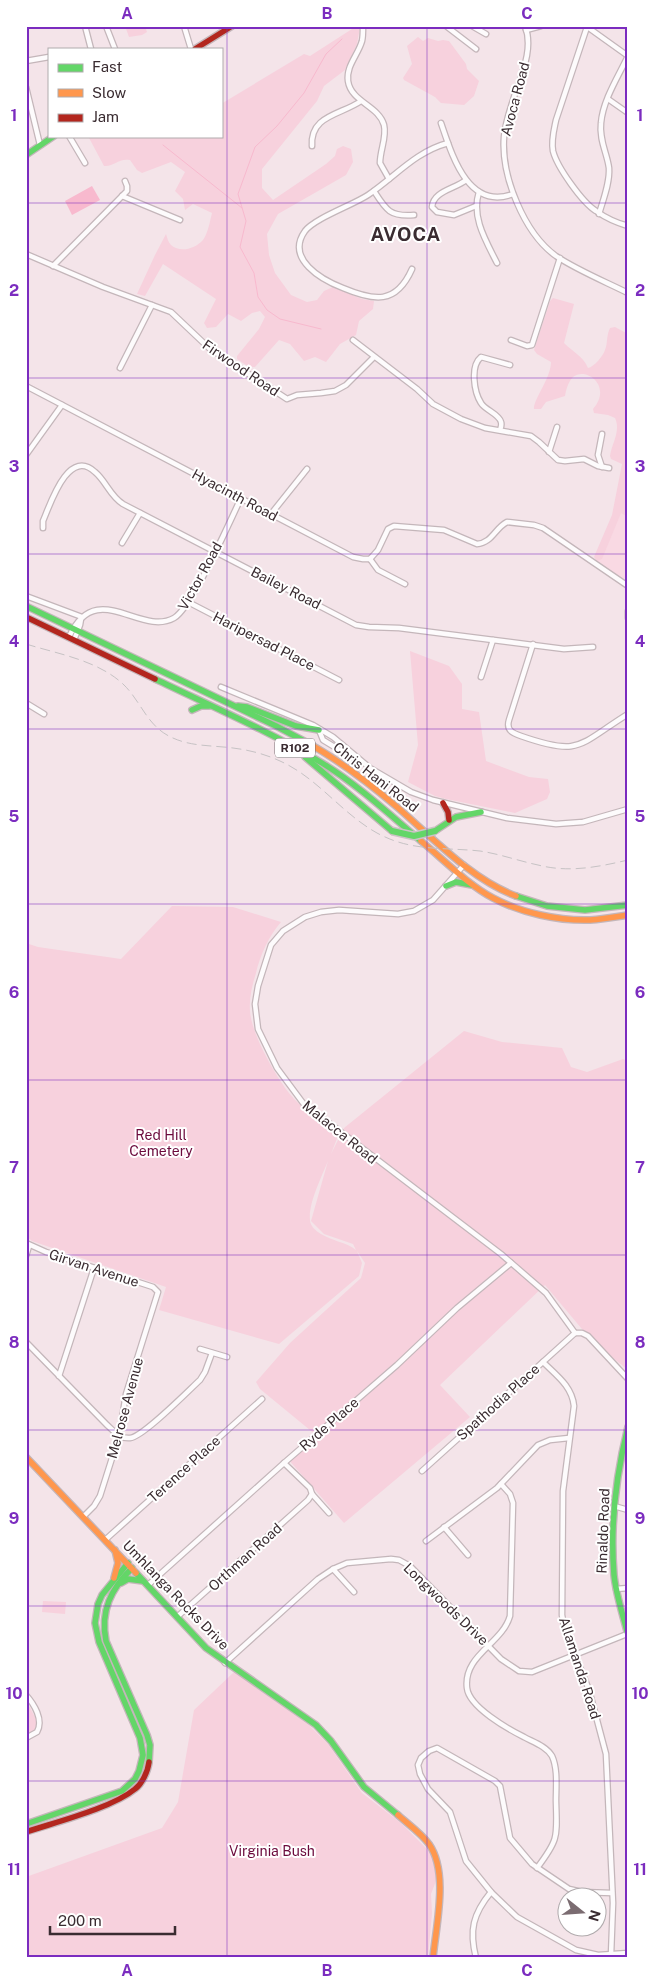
<svg xmlns="http://www.w3.org/2000/svg" width="654" height="1984" viewBox="0 0 654 1984" font-family="'Public Sans',sans-serif">
<style>
.built{fill:#f9d9e3}
.green{fill:#f7d1dd;fill-rule:evenodd}
.water{fill:#f8b9ce}
.lines{fill:none;stroke-linecap:round;stroke-linejoin:round}
.stream{stroke:#f8b9ce;stroke-width:1}
.street-casing{stroke:#c4b6ba;stroke-width:7}
.fast-casing{stroke:#c4b6ba;stroke-width:8}
.slow-casing{stroke:#c4b6ba;stroke-width:8}
.jam-casing{stroke:#c4b6ba;stroke-width:8}
.street{stroke:#fdfbfc;stroke-width:4.5}
.fast{stroke:#63d668;stroke-width:5.5}
.slow{stroke:#ff974d;stroke-width:5.5}
.jam{stroke:#b3261e;stroke-width:5.5}
.rail{stroke:#c6c2c4;stroke-width:1;stroke-dasharray:10 5;stroke-linecap:butt}
.fast-bridge-casing{stroke:#ccc3c6;stroke-width:9;stroke-linecap:butt}
.fast-bridge{stroke:#63d668;stroke-width:6}
.grid{fill:none;stroke:#7b2cbf;stroke-width:1;stroke-opacity:0.55}
.labels{text-anchor:middle;dominant-baseline:central;stroke-width:4;stroke-linejoin:round;paint-order:stroke}
.shield{fill:#fff;stroke:#756b6f;stroke-width:1}
.shield-label{font-size:12px;font-weight:bold;fill:#3a2c31}
.street-label{font-size:14px;fill:#3a2c31;stroke:#fff}
.park-label{font-size:14px;fill:#6b0a3c;stroke:#fff}
.district-label{font-size:19px;font-weight:bold;letter-spacing:1px;fill:#3a2c31;stroke:#fff}
.neatline{fill:none;stroke:#7b2cbf;stroke-width:2}
.grid-label{font-size:16px;text-anchor:middle;font-weight:bold;fill:#7b2cbf}
</style>
<rect width="100%" height="100%" fill="#f4e4e9"/>
<path class="built" d="M628,472V580L617,576L595,562L615,514Z"/>
<g class="green">
<path d="M125,26H145L147,32L142,35L129,37Z"/>
<path d="M360,27L357,44L345,70L324,86L317,101L262,169V188L273,200L326,164L335,156L337,149L343,146L351,149L353,162L346,175L278,214L267,234L269,255L275,273L291,295L307,302L317,300L324,291L333,287L362,299L374,301L373,309L359,321L356,335L340,344L326,362L315,357L304,361L290,344L279,340L255,367H249L237,359V356L259,329L265,317L260,311L252,313L241,321L228,314L216,327L207,328L204,323L216,299L163,264L145,296L137,294L155,255L166,234C167,237 168,242 171,245C180,253 195,249 203,240C208,233 210,221 212,213L193,204L185,210L183,199L175,191L185,172L171,162L142,173L137,170L130,160C118,158 114,167 104,166L88,136H221V104L304,54L310,56L352,29Z"/>
<path d="M418,37L423,41L428,38L438,41L443,40L449,41L466,64L467,69L479,81L474,96L464,105L441,103L435,97L404,80L403,78L412,64L407,46Z"/>
<path d="M553,298L574,304L564,343C573,352 583,356 588,368C594,367 603,356 605,350C608,343 606,336 610,328L615,327L628,334V517L621,513L602,559L597,561L594,557L612,515L622,464L611,459L610,456C612,443 621,431 615,418L608,415L594,413L593,409C613,386 586,366 573,377C568,382 566,390 565,396L546,402L541,409H534C533,400 551,378 551,362L537,354L534,350L550,301Z"/>
<path d="M410,651L449,666L462,684V709L479,712L486,761L529,777L548,779L550,792L547,799L515,813L446,799L435,796L408,782L418,745Z"/>
<path d="M172,906L233,907L281,922C269,936 260,955 256,973C252,986 249,998 250,1011C251,1033 275,1075 289,1093C303,1110 321,1123 338,1136L331,1154L344,1128L464,1031L502,1042L562,1048L571,1067L587,1072L623,1059L628,1061V1370L592,1341L545,1285L440,1385L470,1417L344,1523L288,1459L316,1435L260,1389L256,1382L290,1343L361,1278L365,1263L357,1251L362,1263L359,1276L279,1344L159,1310L166,1287L32,1241L26,1236V943L38,947L121,959ZM328,1161L311,1221L324,1234L353,1244L356,1250C346,1242 332,1241 321,1234C316,1231 310,1226 310,1220C308,1204 322,1176 328,1161Z"/>
<path d="M43,1601L66,1602L65,1614L42,1612Z"/>
<path d="M234,1672L309,1725L328,1744L362,1793L401,1823L429,1851L435,1865L436,1881L431,1894L432,1913L428,1958H26V1877L162,1828L178,1802L194,1710Z"/>
<path d="M26,1700L36,1719L37,1730L26,1737Z"/>
</g>
<path class="water" d="M92,186L100,200L72,215L65,201Z"/>
<g class="lines">
<g class="stream">
<path d="M163,145L242,208"/>
<path d="M321,329L280,319L267,310L258,297L254,273L240,247L246,221L238,194L255,147L277,126L304,93L326,54L342,39"/>
</g>
<g class="street-casing">
<g id="street">
<path d="M85,26L91,49"/>
<path d="M106,26L115,49"/>
<path d="M184,26L191,49"/>
<path d="M363,26C363,31 363,37 362,41C358,55 346,66 348,81C351,102 379,106 384,125C387,137 380,150 380,163L389,179"/>
<path d="M446,26L476,49"/>
<path d="M472,26L486,34"/>
<path d="M525,26C534,49 521,75 514,97C510,110 505,123 504,137C501,176 524,233 556,256C577,270 606,282 628,293"/>
<path d="M586,26L628,56"/>
<path d="M587,27L556,120C554,130 551,140 553,151C557,167 582,202 596,211C606,218 617,223 628,226"/>
<path d="M526,30L541,26"/>
<path d="M26,61L49,57"/>
<path d="M26,87L40,145"/>
<path d="M608,99L628,113"/>
<path d="M441,123C452,155 468,211 513,194"/>
<path d="M69,136L85,163"/>
<path d="M312,146C310,115 341,115 361,101"/>
<path d="M466,180C455,189 433,191 432,207L437,212L454,215L476,206"/>
<path d="M374,191C386,210 390,217 414,215"/>
<path d="M479,192C471,217 486,241 497,263"/>
<path d="M122,196L180,220"/>
<path d="M599,214C603,200 610,183 609,168C607,153 599,140 601,123C603,100 618,77 628,56"/>
<path d="M26,254L103,287L171,312L209,348L287,399L297,395L321,393L335,391L346,385L374,357"/>
<path d="M53,266L127,191V186L125,181"/>
<path d="M412,269C396,305 374,301 343,288C322,280 285,259 305,231C315,218 353,205 368,195C396,176 415,152 448,143"/>
<path d="M353,340L417,389L433,404L461,419L485,428L531,436L539,442L558,460L565,461L584,459L598,466L609,468"/>
<path d="M511,340L527,346L532,345L560,258"/>
<path d="M120,368L152,305"/>
<path d="M26,386L353,557L363,559H370"/>
<path d="M500,430C501,427 502,425 501,422C499,414 485,410 481,403C474,392 470,366 481,357L510,365"/>
<path d="M549,452L557,427"/>
<path d="M26,455L62,405"/>
<path d="M602,467L598,455L602,434"/>
<path d="M271,514L307,469"/>
<path d="M43,528V521C50,505 68,447 95,472C106,481 110,496 123,504L356,625L369,627L399,628L564,649L593,647"/>
<path d="M122,543L140,513"/>
<path d="M370,559L378,550L388,529L394,526L444,530L477,544C492,543 495,528 507,522L534,525L543,528L628,586"/>
<path d="M370,559L378,570L405,584"/>
<path d="M26,596L82,617"/>
<path d="M188,602L339,680"/>
<path d="M628,611V618"/>
<path d="M69,637C96,577 140,637 174,618C192,608 230,521 241,498"/>
<path d="M74,640L80,625L81,619"/>
<path d="M533,644L509,720C506,730 512,733 521,736C581,757 578,745 628,714"/>
<path d="M481,677L493,640"/>
<path d="M221,687L313,725L333,737L370,768L411,792L433,800L507,818L556,824L583,822L628,809"/>
<path d="M26,703L44,714"/>
<path d="M319,730L323,740L361,763"/>
<path d="M464,865L433,900L414,911L398,914L339,910L321,912L305,917L283,931L271,945L258,986L255,1004L258,1029L277,1068L303,1103L501,1254L546,1293L575,1333H582L588,1336L628,1379"/>
<path d="M26,1243L46,1252L153,1287L158,1292L126,1394L119,1436L100,1496L94,1506L84,1516"/>
<path d="M26,1256L29,1246"/>
<path d="M26,1342L107,1425C114,1431 119,1439 130,1438C143,1437 188,1391 200,1380L205,1372L212,1353"/>
<path d="M200,1349L227,1357"/>
<path d="M543,1362C556,1375 572,1386 574,1406L563,1491L562,1615L564,1626L589,1690L606,1754L613,1903L611,1955"/>
<path d="M59,1376L94,1268"/>
<path d="M284,1463L310,1488L312,1494L329,1513"/>
<path d="M422,1471L575,1333"/>
<path d="M501,1484L510,1494L513,1503L510,1616C502,1644 463,1655 467,1688C469,1707 508,1729 524,1737C533,1742 546,1746 552,1756C558,1769 556,1787 556,1801C557,1837 559,1839 537,1868"/>
<path d="M614,1506L628,1510"/>
<path d="M444,1527L468,1555"/>
<path d="M105,1540L262,1399"/>
<path d="M426,1541L497,1488L538,1445L550,1440L569,1438"/>
<path d="M333,1569L354,1592"/>
<path d="M148,1585L284,1463L397,1365L457,1308L511,1263"/>
<path d="M616,1589L628,1588"/>
<path d="M177,1617L308,1500L312,1494"/>
<path d="M225,1663L318,1579L333,1569L347,1563L391,1559L399,1560L410,1566L501,1659L519,1671L532,1672L627,1634"/>
<path d="M26,1695C34,1704 44,1720 37,1732L26,1738"/>
<path d="M612,1893L582,1892L569,1889L532,1864L510,1838L500,1786L495,1781L437,1748L429,1751L421,1758L418,1765L420,1774L428,1789L450,1812L466,1861L491,1892L517,1917L576,1950L598,1955L628,1953"/>
<path d="M476,1958C469,1930 473,1914 491,1892"/>
</g>
</g>
<g class="fast-casing">
<g id="fast">
<path d="M26,155L54,136"/>
<path d="M26,606L276,726L308,743"/>
<path d="M155,679C211,706 269,731 322,763C358,785 389,814 421,841"/>
<path d="M238,706L247,707L296,726L319,730"/>
<path d="M192,710L201,706H209"/>
<path d="M305,757L392,831"/>
<path d="M435,831L456,817L481,812"/>
<path d="M446,886L456,882L472,885"/>
<path d="M516,896L547,906L585,910L628,905"/>
<path d="M628,1427C616,1475 610,1526 614,1575C616,1595 623,1615 628,1635"/>
<path d="M132,1568C111,1589 100,1611 106,1641L147,1735L150,1745L149,1762"/>
<path d="M136,1573L206,1648L316,1725L331,1741L364,1787L398,1815"/>
<path d="M121,1583L128,1579L143,1581"/>
<path d="M26,1824L122,1791L135,1779L139,1771L143,1755L140,1738L99,1642L95,1623L98,1604L102,1595L128,1563"/>
</g>
</g>
<g class="slow-casing">
<g id="slow">
<path d="M308,743C340,761 369,783 397,807C433,838 472,880 516,896"/>
<path d="M421,841C444,860 467,884 493,898C521,913 559,921 590,920C603,919 615,917 628,915"/>
<path d="M26,1457L136,1573"/>
<path d="M114,1578L118,1563L115,1550"/>
<path d="M398,1815C408,1824 421,1833 429,1844C449,1873 436,1925 433,1958"/>
</g>
</g>
<g class="jam-casing">
<g id="jam">
<path d="M195,49L232,26"/>
<path d="M26,617L155,679"/>
<path d="M443,803L448,812L449,820"/>
<path d="M26,1832C56,1822 112,1808 135,1789C142,1784 148,1771 149,1762"/>
</g>
</g>
<use href="#street" class="street"/>
<use href="#fast" class="fast"/>
<use href="#slow" class="slow"/>
<use href="#jam" class="jam"/>
<path class="rail" d="M26,644C58,654 97,660 123,684C140,700 146,723 167,735C188,747 210,745 233,748C249,750 265,754 280,761C318,778 341,813 377,833C412,852 442,847 480,851C500,854 519,861 538,865C569,873 598,867 628,860"/>
<g class="fast-bridge-casing">
<path id="fast-bridge" d="M392,831L414,836L435,831"/>
</g>
<use href="#fast-bridge" class="fast-bridge"/>
</g>
<path class="grid" d="M227,26V1958M427,26V1958M26,203H628M26,378H628M26,554H628M26,729H628M26,904H628M26,1080H628M26,1255H628M26,1430H628M26,1606H628M26,1781H628"/>
<g class="labels">
<rect class="shield" x="275" y="738.5" width="40" height="19" rx="4"/>
<g class="shield-label">
<text x="295" y="748">R102</text>
</g>
<g class="street-label">
<text transform="translate(515 99) rotate(-75)">Avoca Road</text>
<text transform="translate(241 368) rotate(34)">Firwood Road</text>
<text transform="translate(235 495) rotate(28)">Hyacinth Road</text>
<text transform="translate(200 576) rotate(-61)">Victor Road</text>
<text transform="translate(286 588) rotate(27)">Bailey Road</text>
<text transform="translate(264 641) rotate(27)">Haripersad Place</text>
<text transform="translate(376 777) rotate(38)">Chris Hani Road</text>
<text transform="translate(340 1132) rotate(39)">Malacca Road</text>
<text transform="translate(94 1268) rotate(18)">Girvan Avenue</text>
<text transform="translate(498 1402) rotate(-42)">Spathodia Place</text>
<text transform="translate(125 1408) rotate(-75)">Melrose Avenue</text>
<text transform="translate(329 1424) rotate(-41)">Ryde Place</text>
<text transform="translate(184 1469) rotate(-42)">Terence Place</text>
<text transform="translate(603 1531) rotate(-88)">Rinaldo Road</text>
<text transform="translate(245 1557) rotate(-42)">Orthman Road</text>
<text transform="translate(176 1595) rotate(46)">Umhlanga Rocks Drive</text>
<text transform="translate(446 1604) rotate(44)">Longwoods Drive</text>
<text transform="translate(580 1668) rotate(72)">Allamanda Road</text>
</g>
<g class="park-label">
<text x="161" y="1135">Red Hill<tspan x="161" dy="16">Cemetery</tspan></text>
<text x="272" y="1851">Virginia Bush</text>
</g>
<g class="district-label">
<text x="406" y="234">AVOCA</text>
</g>
</g>
<rect width="654" height="1984" fill="none" stroke="#ffffff" stroke-width="55"/>
<rect x="48" y="48" width="175" height="90" fill="#ffffff" stroke="#b0abad"/>
<rect x="58" y="64" width="25" height="8" fill="#63d668" stroke="#b0abad"/>
<text x="92" y="72" font-size="15" fill="#3a2c31">Fast</text>
<rect x="58" y="89" width="25" height="8" fill="#ff974d" stroke="#b0abad"/>
<text x="92" y="98" font-size="15" fill="#3a2c31">Slow</text>
<rect x="58" y="114" width="25" height="8" fill="#b3261e" stroke="#b0abad"/>
<text x="92" y="122" font-size="15" fill="#3a2c31">Jam</text>
<g transform="translate(582 1912) rotate(107)"><circle r="24" fill="#ffffff" stroke="#b0abad"/>
<path d="M0-4L9 19L0 12L-9 19Z" fill="#7b6c71"/>
<text y="-8" font-size="14" font-weight="bold" text-anchor="middle" fill="#3a2c31">N</text>
</g>
<path d="M50 1926v8h125v-8" fill="none" stroke="#3a2c31" stroke-width="2.5"/>
<text x="58" y="1926" font-size="15" fill="#3a2c31" stroke="#ffffff" stroke-width="4" paint-order="stroke">200 m</text>
<rect x="28" y="28" width="598" height="1928" class="neatline"/>
<g class="grid-label">
<text x="127" y="19">A</text>
<text x="327" y="19">B</text>
<text x="527" y="19">C</text>
<text x="14" y="121">1</text>
<text x="640" y="121">1</text>
<text x="14" y="296">2</text>
<text x="640" y="296">2</text>
<text x="14" y="472">3</text>
<text x="640" y="472">3</text>
<text x="14" y="647">4</text>
<text x="640" y="647">4</text>
<text x="14" y="822">5</text>
<text x="640" y="822">5</text>
<text x="14" y="998">6</text>
<text x="640" y="998">6</text>
<text x="14" y="1173">7</text>
<text x="640" y="1173">7</text>
<text x="14" y="1348">8</text>
<text x="640" y="1348">8</text>
<text x="14" y="1524">9</text>
<text x="640" y="1524">9</text>
<text x="14" y="1699">10</text>
<text x="640" y="1699">10</text>
<text x="14" y="1875">11</text>
<text x="640" y="1875">11</text>
<text x="127" y="1976">A</text>
<text x="327" y="1976">B</text>
<text x="527" y="1976">C</text>
</g>
</svg>
